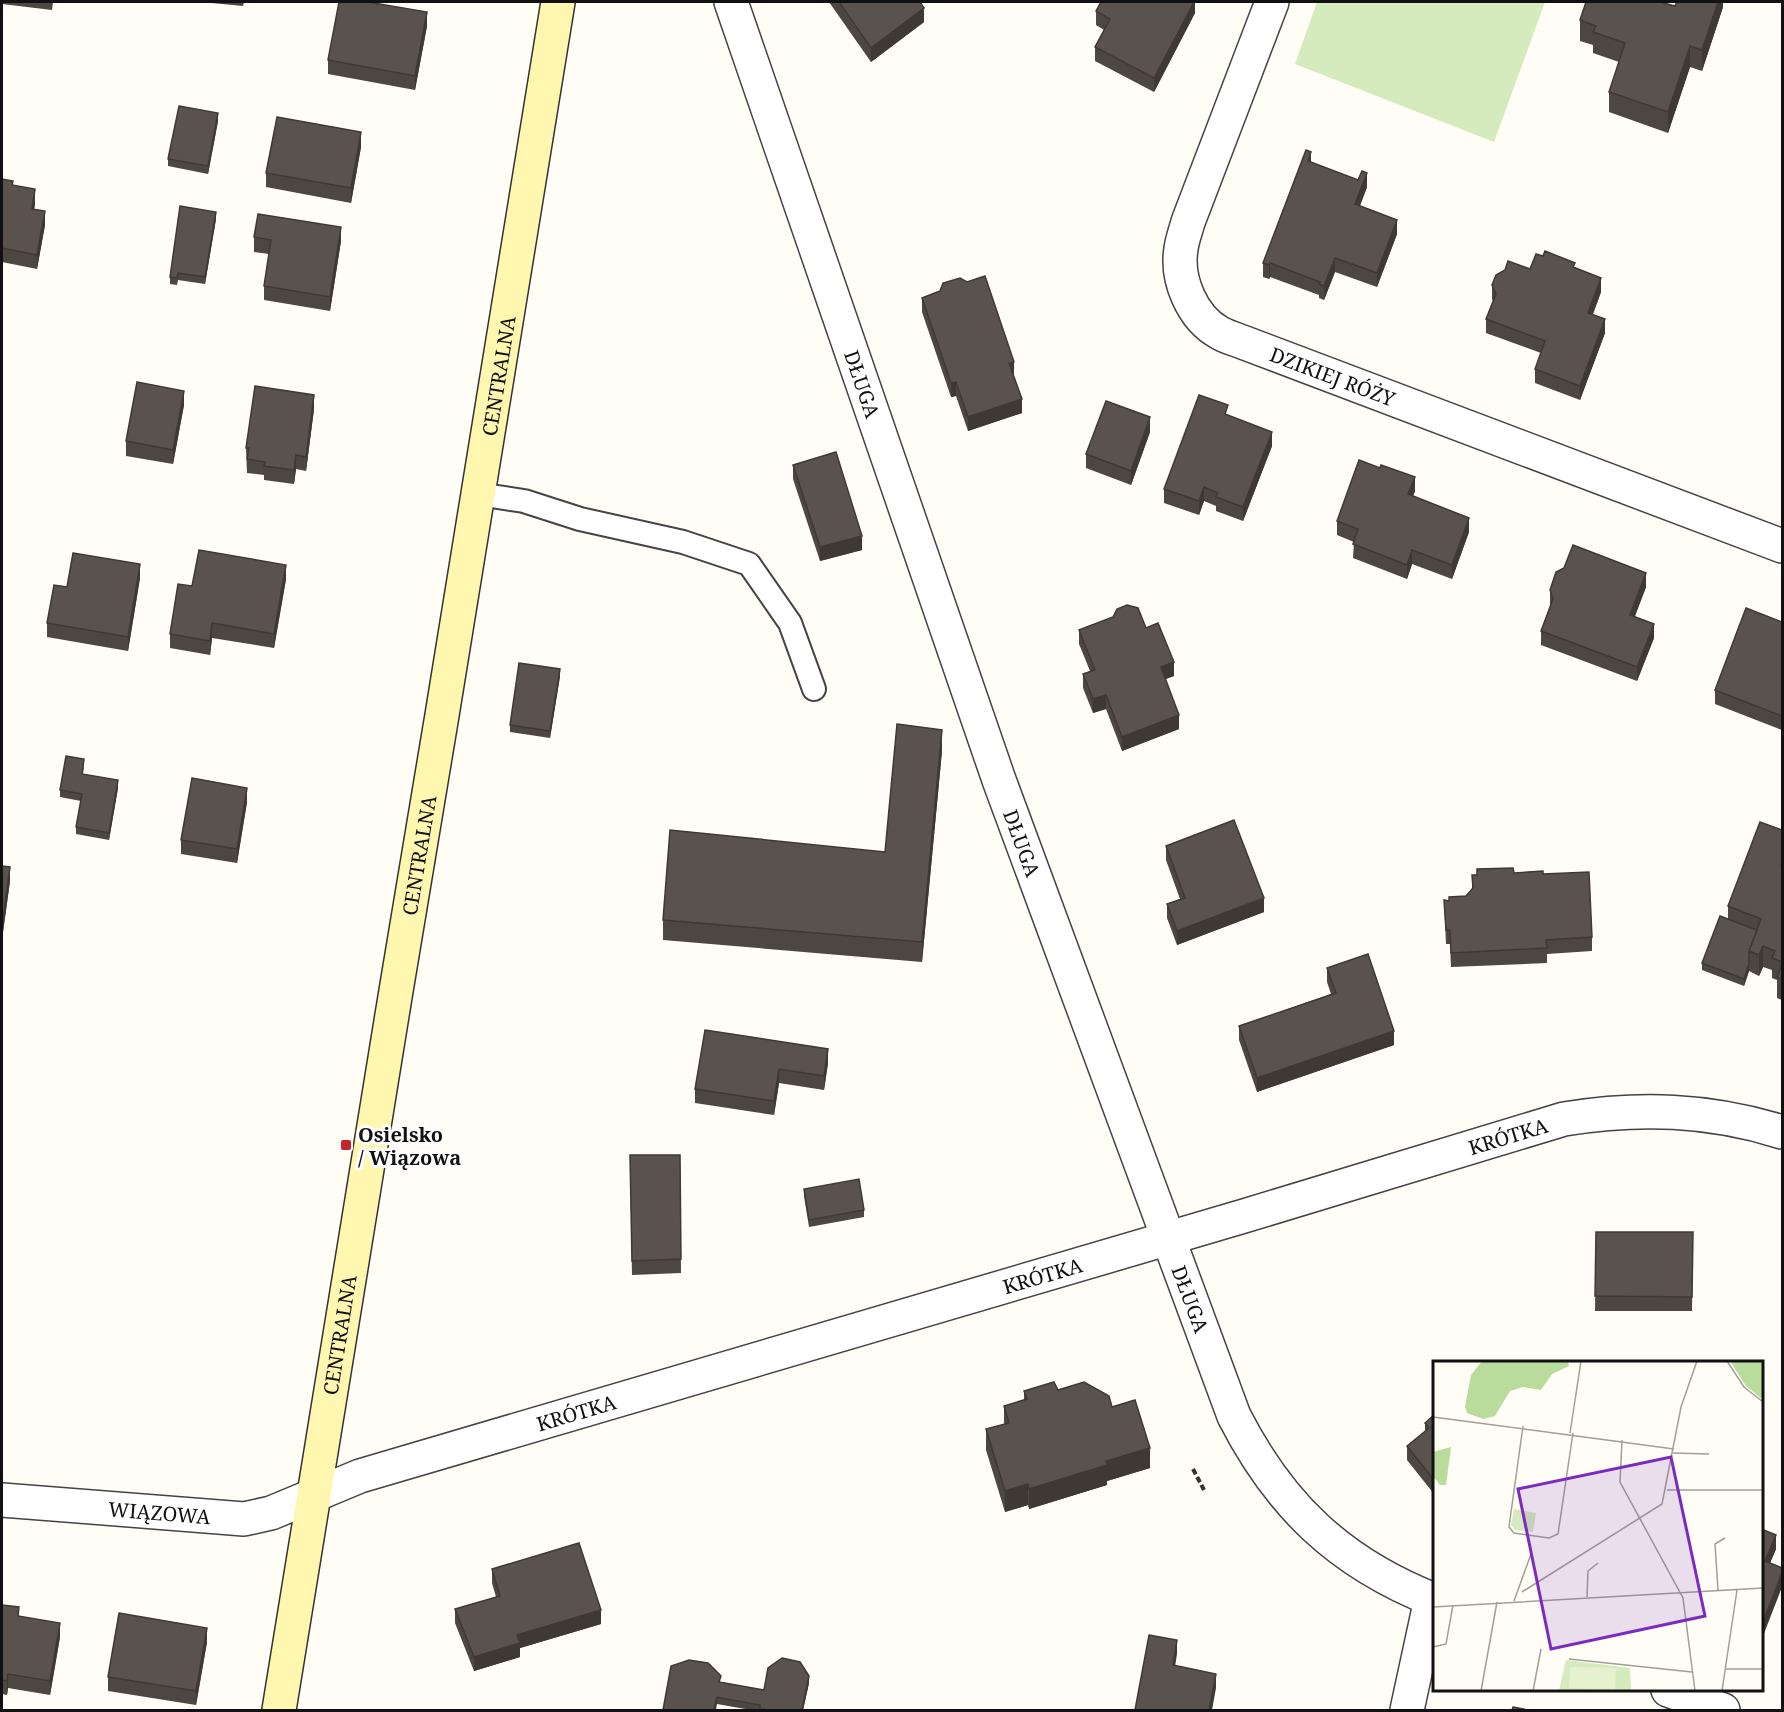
<svg xmlns="http://www.w3.org/2000/svg" width="1784" height="1712" viewBox="0 0 1784 1712" font-family="'Noto Serif',serif">
<style>
.green{fill:#d5ebbd}
.lines{fill:none;stroke-linecap:round;stroke-linejoin:round}
.lane-casing{stroke:#444;stroke-width:26}
.street-casing{stroke:#444;stroke-width:36}
.secondary-casing{stroke:#333;stroke-width:36}
.path{stroke:#333;stroke-width:4;stroke-dasharray:6 3;stroke-linecap:butt}
.lane{stroke:#fff;stroke-width:22}
.street{stroke:#fff;stroke-width:33}
.secondary{stroke:#fff6b0;stroke-width:33}
.wall{fill:#4d4742}
.shaded-wall{fill:#3f3936}
.building{fill:#5a524d;stroke:#3f3936;stroke-width:1.5}
.poi-dot{fill:#c4262e;stroke:#fff;stroke-width:2}
.labels{text-anchor:middle;dominant-baseline:central;stroke-width:6;stroke-linejoin:round;paint-order:stroke}
.street-label{font-size:20px;fill:#111;stroke:#fff}
.poi-label{font-size:20px;font-weight:bold;fill:#111;stroke:#fff;text-anchor:start}
.inset-road{fill:none;stroke:#a09f9a;stroke-width:1.5}
.view{fill:#7b2cbf;fill-opacity:0.15;stroke:#7b2cbf;stroke-width:3}
.inset-edge{fill:none;stroke:#111;stroke-width:3}
</style>
<rect width="100%" height="100%" fill="#fffdf5"/>
<path class="green" d="M1317,2H1545L1494,142L1295,64Z"/>
<g class="lines">
<g class="lane-casing">
<path id="lane" d="M478,494L524,501L580,519L683,542L749,564L790,623L814,689"/>
</g>
<g class="street-casing">
<g id="street">
<path id="s1" d="M731,2L999,780L1234,1416C1280,1506 1340,1563 1434,1600"/>
<path id="s2" d="M1272,2L1188,222C1186,230 1182,240 1181,249C1176,279 1192,318 1220,333C1225,336 1231,338 1237,340L1782,546"/>
<path id="s3" d="M2,1500L244,1519L271,1513L360,1476L1244,1216L1564,1119C1639,1107 1709,1109 1782,1132"/>
<path d="M1668,1690L1723,1710"/>
<path d="M1407,1710L1431,1599"/>
</g>
</g>
<g class="secondary-casing">
<g id="secondary">
<path id="s4" d="M279,1710C368,1140 469,572 558,2"/>
</g>
</g>
<path class="path" d="M1193,1469L1204,1490"/>
<use href="#lane" class="lane"/>
<use href="#street" class="street"/>
<use href="#secondary" class="secondary"/>
</g>
<g class="wall">
<path d="M2,2H53L52,10L2,4Z"/>
<path d="M201,2H244L243,6Z"/>
<path d="M829,2H920L924,22L871,62Z"/>
<path d="M1195,2V13L1154,92L1095,61V47L1104,30L1096,25V11Z"/>
<path d="M1718,2H1723V7L1702,71L1690,67L1668,133L1609,112V92L1619,62L1593,53V45L1580,41V20L1675,6Z"/>
<path d="M427,26L415,90L328,74V60Z"/>
<path d="M218,121L208,174L168,166V159Z"/>
<path d="M361,147L351,203L266,187V173Z"/>
<path d="M1311,162L1367,187L1360,206L1397,234L1377,287L1335,272L1324,300L1319,298V295L1270,277L1269,279L1263,277V263Z"/>
<path d="M2,179L13,186L35,204L34,209L45,225L37,269L2,262Z"/>
<path d="M216,219L205,284L178,280L177,285L170,284V277Z"/>
<path d="M254,237L341,241L330,311L264,300V286L269,254L254,252Z"/>
<path d="M1575,268L1601,292L1593,314L1605,333L1580,400L1535,383V369L1541,353L1486,333V319L1493,301L1492,299V285L1530,269Z"/>
<path d="M940,291L1014,376H1013L1022,413L968,431L956,396L951,397L922,312V298Z"/>
<path d="M184,405L173,464L126,456V441Z"/>
<path d="M314,409L306,471L296,469L294,484L264,480V475L247,473L246,448Z"/>
<path d="M1228,415L1272,446L1243,521L1216,511V506L1204,501L1199,515L1164,503V489Z"/>
<path d="M1150,432L1131,485L1086,468V454Z"/>
<path d="M793,465L862,550L820,561L793,479Z"/>
<path d="M1415,491L1413,496L1469,532L1452,579L1412,564L1407,579L1353,558L1354,542L1337,535V521Z"/>
<path d="M140,578L128,651L47,637V623L67,587Z"/>
<path d="M286,579L274,648L212,638L210,655L170,648V634L192,586Z"/>
<path d="M1646,587L1635,616L1654,638L1637,681L1541,645V631L1550,606V590Z"/>
<path d="M1782,622V730L1715,704V690Z"/>
<path d="M1146,628L1174,676L1165,679L1179,729L1122,751L1106,709L1093,713L1083,688V674L1090,671L1079,644V630Z"/>
<path d="M560,676L550,738L510,732V725Z"/>
<path d="M942,751L922,962L663,940V920L885,852Z"/>
<path d="M84,766L83,774L118,788L109,840L76,834V827L81,801L60,797V790Z"/>
<path d="M247,802L237,863L181,854V840Z"/>
<path d="M1782,830V1000L1777,998V980L1772,978V970L1763,967L1759,976L1749,971L1744,986L1702,970V963L1728,920V906Z"/>
<path d="M1166,846L1264,912L1177,945L1167,918V904L1180,899L1166,860Z"/>
<path d="M2,866L10,881L3,932H2Z"/>
<path d="M1514,873L1543,874L1592,937V951L1547,954V963L1451,967L1450,944H1446L1444,900L1449,901L1466,896L1472,889V875Z"/>
<path d="M1327,968L1394,1045L1257,1092L1239,1040V1026L1331,994L1327,982Z"/>
<path d="M705,1030L828,1063L824,1090L779,1083L774,1115L695,1103V1089Z"/>
<path d="M630,1155H680L681,1273L632,1275Z"/>
<path d="M804,1189L864,1210V1217L809,1227L804,1196Z"/>
<path d="M1596,1232H1693L1692,1311H1595Z"/>
<path d="M1058,1390L1112,1407L1150,1468L1107,1481V1485L1029,1509L1028,1505L1005,1512L986,1450V1429L1004,1424V1406L1024,1400V1391Z"/>
<path d="M1434,1415V1494L1407,1460V1446L1425,1432V1423Z"/>
<path d="M1761,1529L1776,1549L1770,1563L1763,1636L1761,1635Z"/>
<path d="M492,1569L601,1624L520,1648V1657L474,1671L455,1623V1609L496,1597L492,1583Z"/>
<path d="M2,1605L19,1616L60,1637L50,1695L8,1688L7,1695L2,1694Z"/>
<path d="M207,1642L196,1705L108,1691V1677Z"/>
<path d="M721,1682L764,1690L809,1683L803,1710H751L717,1704L716,1710H663Z"/>
</g>
<g class="shaded-wall">
<path d="M1194,2H1195V13L1154,92V78Z"/>
<path d="M1718,2H1723V7L1702,71V50Z"/>
<path d="M924,8V22L871,62V48Z"/>
<path d="M427,12V26L415,90V76Z"/>
<path d="M1690,46V67L1668,133V112Z"/>
<path d="M218,113V121L208,174V166Z"/>
<path d="M361,132V147L351,203V188Z"/>
<path d="M1311,152V166L1308,161Z"/>
<path d="M1367,173V187L1355,218V204Z"/>
<path d="M35,189V204L32,223V209Z"/>
<path d="M45,211V225L37,269V255Z"/>
<path d="M216,212V219L205,284V277Z"/>
<path d="M1397,220V234L1377,287V273Z"/>
<path d="M341,227V241L330,311V297Z"/>
<path d="M1335,258V272L1324,300V286Z"/>
<path d="M1270,263V277L1269,279V265Z"/>
<path d="M1601,278V292L1588,327V313Z"/>
<path d="M1605,319V333L1580,400V386Z"/>
<path d="M1014,362V376L1009,377V363Z"/>
<path d="M956,382V396L951,397V383Z"/>
<path d="M184,391V405L173,464V450Z"/>
<path d="M314,395V409L306,471V457Z"/>
<path d="M1022,399V413L968,431V417Z"/>
<path d="M1150,417V432L1131,485V471Z"/>
<path d="M1272,432V446L1243,521V507Z"/>
<path d="M296,455V469L294,484V470Z"/>
<path d="M1415,477V491L1408,509V494Z"/>
<path d="M1204,487V501L1199,515V501Z"/>
<path d="M1469,518V532L1452,579V565Z"/>
<path d="M862,536V550L820,561V547Z"/>
<path d="M1412,550V564L1407,579V565Z"/>
<path d="M140,564V578L128,651V637Z"/>
<path d="M286,565V579L274,648V634Z"/>
<path d="M1646,573V587L1630,629V615Z"/>
<path d="M212,623V638L210,655V641Z"/>
<path d="M1654,624V638L1637,681V667Z"/>
<path d="M1174,662V676L1161,681V667Z"/>
<path d="M560,669V676L550,738V731Z"/>
<path d="M1106,695V709L1093,713V699Z"/>
<path d="M1179,715V729L1122,751V737Z"/>
<path d="M942,730V751L922,962V942Z"/>
<path d="M118,780V788L109,840V833Z"/>
<path d="M247,788V802L237,863V849Z"/>
<path d="M10,867V881L3,932V918Z"/>
<path d="M1264,898V912L1177,945V931Z"/>
<path d="M1763,946V967L1759,976V955Z"/>
<path d="M1749,964V971L1744,986V979Z"/>
<path d="M1394,1031V1045L1257,1092V1078Z"/>
<path d="M828,1049V1063L824,1090V1076Z"/>
<path d="M779,1069V1083L774,1115V1101Z"/>
<path d="M1150,1448V1468L1107,1481V1485L1029,1509V1489L1106,1461Z"/>
<path d="M1028,1484V1505L1005,1512V1491Z"/>
<path d="M1776,1535V1549L1765,1575V1561Z"/>
<path d="M1782,1573V1587L1763,1636V1622Z"/>
<path d="M601,1610V1624L520,1648V1657L474,1671V1657L517,1635Z"/>
<path d="M60,1623V1637L50,1695V1681Z"/>
<path d="M207,1628V1642L196,1705V1691Z"/>
<path d="M1177,1640V1654L1173,1679V1665Z"/>
<path d="M8,1674V1688L7,1695V1681Z"/>
<path d="M1216,1674V1688L1212,1710H1209Z"/>
<path d="M809,1676V1683L803,1710H802Z"/>
</g>
<g class="building">
<path d="M339,2H368L427,12L415,76L328,60Z"/>
<path d="M839,2H920L924,8L871,48Z"/>
<path d="M1101,2H1194L1154,78L1095,47L1110,19L1096,11Z"/>
<path d="M1586,2H1660L1675,6L1677,2H1718L1702,50L1690,46L1668,112L1609,92L1625,43L1593,32L1596,26L1580,20Z"/>
<path d="M179,106L218,113L208,166L168,159Z"/>
<path d="M277,117L361,132L351,188L266,173Z"/>
<path d="M1306,150L1311,152L1308,161L1358,180L1362,171L1367,173L1355,204L1397,220L1377,273L1335,258L1324,286L1319,284L1320,282L1270,263L1269,265L1263,263Z"/>
<path d="M2,179L13,181L12,185L35,189L32,209L45,211L37,255L2,248Z"/>
<path d="M180,206L216,212L205,277L178,273L177,278L170,277Z"/>
<path d="M258,214L341,227L330,297L264,286L271,240L254,237Z"/>
<path d="M1545,251L1575,263L1573,267L1601,278L1588,313L1605,319L1580,386L1535,369L1545,341L1486,319L1496,294L1492,285L1496,275L1505,270L1508,261L1530,269L1536,254L1543,256Z"/>
<path d="M985,276L1014,362L1009,363L1022,399L968,417L956,382L951,383L922,298L940,291L943,283L960,278L967,282Z"/>
<path d="M137,382L184,391L173,450L126,441Z"/>
<path d="M255,386L314,395L306,457L296,455L294,470L264,466L265,462L247,459L249,448H246Z"/>
<path d="M1199,395L1228,405L1225,414L1272,432L1243,507L1216,497L1218,493L1204,487L1199,501L1164,489Z"/>
<path d="M1106,401L1150,417L1131,471L1086,454Z"/>
<path d="M836,452L862,536L820,547L793,465Z"/>
<path d="M1359,460L1380,468L1381,465L1415,477L1408,494L1469,518L1452,565L1412,550L1407,565L1353,544L1358,529L1337,521Z"/>
<path d="M1573,545L1646,573L1630,615L1654,624L1637,667L1541,631L1553,599L1550,590L1556,572L1564,568Z"/>
<path d="M199,550L286,565L274,634L212,623L210,641L170,634L178,584L192,586Z"/>
<path d="M73,553L140,564L128,637L47,623L54,585L67,587Z"/>
<path d="M1127,605L1138,608L1146,628L1158,623L1174,662L1161,667L1179,715L1122,737L1106,695L1093,699L1083,674L1095,670L1079,630L1113,617L1117,609Z"/>
<path d="M1746,608L1782,622V716L1715,690Z"/>
<path d="M519,663L560,669L550,731L510,725Z"/>
<path d="M897,724L942,730L922,942L663,920L670,830L885,852Z"/>
<path d="M66,756L84,759L82,774L118,780L109,833L76,827L82,794L60,790Z"/>
<path d="M192,778L247,788L237,849L181,840Z"/>
<path d="M1234,820L1264,898L1177,931L1167,904L1185,898L1166,846Z"/>
<path d="M1760,822L1782,830V863L1781,866L1782,867V962L1772,958L1775,951L1763,946L1759,955L1749,951L1761,919L1728,906Z"/>
<path d="M2,866L10,867L3,918H2Z"/>
<path d="M1513,868L1514,873L1543,871V874L1589,872L1592,937L1546,940L1547,948L1451,953L1450,930H1446L1444,900L1449,901V897L1466,896L1473,888L1472,875H1477V869Z"/>
<path d="M1720,916L1757,930L1749,951V964L1744,979L1702,963Z"/>
<path d="M1368,954L1394,1031L1257,1078L1239,1026L1336,993L1327,968Z"/>
<path d="M1782,964V979L1777,977Z"/>
<path d="M705,1030L828,1049L824,1076L779,1069L774,1101L695,1089Z"/>
<path d="M630,1155H680L681,1259L632,1261Z"/>
<path d="M859,1179L864,1210L809,1220L804,1189Z"/>
<path d="M1596,1232H1693L1692,1297L1595,1296Z"/>
<path d="M1054,1382L1058,1390L1084,1382L1109,1396L1112,1407L1135,1400L1150,1448L1106,1461L1107,1465L1029,1489L1028,1484L1005,1491L986,1429L1009,1423L1004,1406L1027,1399L1024,1391Z"/>
<path d="M1434,1415V1480L1407,1446L1429,1428L1425,1423Z"/>
<path d="M1761,1529L1776,1535L1765,1561L1782,1568V1573L1763,1622L1761,1621Z"/>
<path d="M579,1543L601,1610L517,1635L520,1643L474,1657L455,1609L500,1596L492,1569Z"/>
<path d="M2,1605L19,1607L18,1616L60,1623L50,1681L8,1674L7,1681L2,1680Z"/>
<path d="M119,1613L207,1628L196,1691L108,1677Z"/>
<path d="M1149,1635L1177,1640L1173,1665L1216,1674L1209,1710H1135Z"/>
<path d="M782,1658L800,1662L809,1676L802,1710H770L760,1709V1705L717,1697L714,1710H663L671,1666L689,1660L708,1663L721,1676L719,1682L764,1690L768,1668Z"/>
<path d="M1513,1707L1528,1710H1512Z"/>
</g>
<rect class="poi-dot" x="340" y="1139" width="12" height="12" rx="3"/>
<g class="labels">
<g class="street-label">
<text stroke="none"><textPath href="#s4" startOffset="1352">CENTRALNA</textPath></text>
<text stroke="none"><textPath href="#s2" startOffset="482">DZIKIEJ RÓŻY</textPath></text>
<text stroke="none"><textPath href="#s1" startOffset="404">DŁUGA</textPath></text>
<text stroke="none"><textPath href="#s1" startOffset="890">DŁUGA</textPath></text>
<text stroke="none"><textPath href="#s4" startOffset="866">CENTRALNA</textPath></text>
<text stroke="none"><textPath href="#s3" startOffset="1564">KRÓTKA</textPath></text>
<text stroke="none"><textPath href="#s3" startOffset="1078">KRÓTKA</textPath></text>
<text stroke="none"><textPath href="#s1" startOffset="1376">DŁUGA</textPath></text>
<text stroke="none"><textPath href="#s4" startOffset="380">CENTRALNA</textPath></text>
<text stroke="none"><textPath href="#s3" startOffset="592">KRÓTKA</textPath></text>
<text stroke="none"><textPath href="#s3" startOffset="158">WIĄZOWA</textPath></text>
</g>
<g class="poi-label">
<text x="358" y="1134">Osielsko<tspan x="358" dy="23">/ Wiązowa</tspan></text>
</g>
</g>
<g transform="translate(1433 1361)">
<rect width="330" height="330" fill="#fffdf5"/>
<path d="M81,148L103,152L100,171L82,169L78,164ZM133,299L197,307L198,330H126Z" fill="#d5ebbd"/>
<path d="M49,0H135L136,5L119,13L108,29L90,26L77,30L62,55L50,58L34,52L32,45L38,14ZM297,0H330V39L313,25ZM18,86L13,124H7L0,115V91Z" fill="#b9dc9c"/>
<path d="M137,306L183,307L182,329L136,327Z" fill="#e6f2cf"/>
<path class="inset-road" d="M294,0L311,26L330,41M0,56L241,88M90,65L76,166L81,172L116,177L125,173L140,72M137,72L148,0M189,79L187,121L250,237L262,330M240,92L276,93M234,129H330M285,229L282,183L292,177M89,231L229,143L248,46L264,0M154,236L155,210L165,202M81,240L98,193M0,246L330,227M0,286L13,283L20,244M136,298L259,311M293,308H330M48,330L64,241M100,330L108,288M289,330L304,229"/>
<path class="view" d="M238,96L272,255L118,288L85,128Z"/>
<rect width="330" height="330" class="inset-edge"/>
</g>
<rect width="1784" height="1712" fill="none" stroke="#111111" stroke-width="6"/>
</svg>
